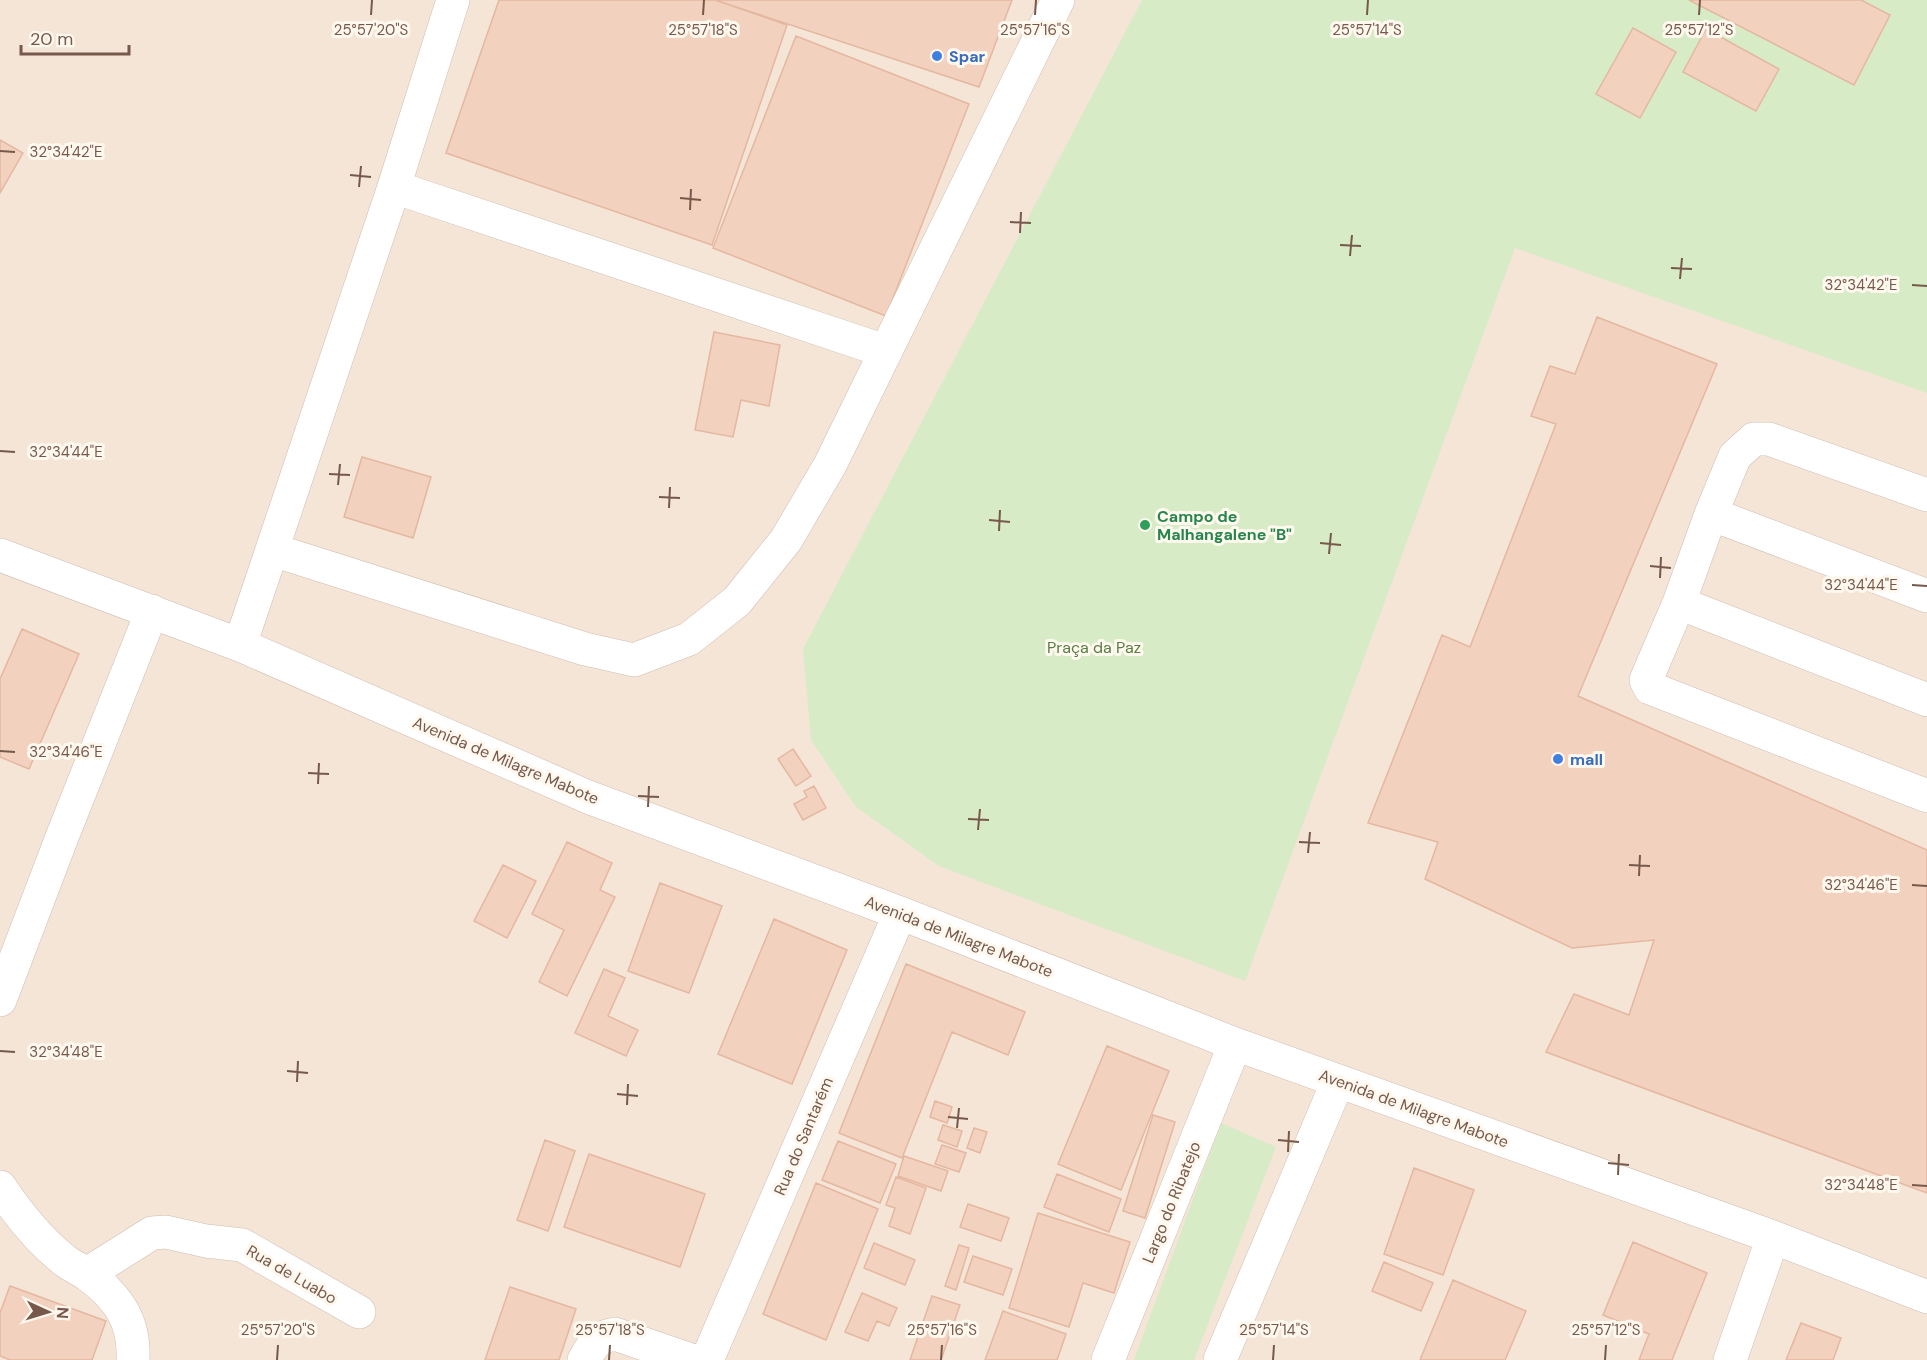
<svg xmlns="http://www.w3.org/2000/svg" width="1927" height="1360" viewBox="0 0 1927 1360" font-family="'DM Sans',sans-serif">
  <rect width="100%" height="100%" fill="#fcf4e8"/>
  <!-- residential -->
  <path fill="#f4e5d6" d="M0 0H1927V1360H0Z"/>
  <!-- green -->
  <path fill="#d6ebc6" d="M1142 0H1927V393L1515 248 1245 981 939 866 856 807 811 740 803 649Z
    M1221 1123 1276 1147 1194 1360H1134Z"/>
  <!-- building -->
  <path fill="#f2d2bf" stroke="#e5b7a0" stroke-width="1.5" d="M499 0H715L787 25 712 245 446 153Z
    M715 0H1012L979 87Z
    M1689 0H1861L1890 15 1854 85Z
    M1633 28 1676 52 1640 118 1596 94Z
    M1706 29 1779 69 1756 111 1683 72Z
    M796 36 969 104 886 316 713 248Z
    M0 140 23 153 0 193Z
    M1597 317 1717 364 1578 696 1927 850V1193L1546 1052 1574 994 1629 1015 1654 940 1572 948 1425 879 1438 842 1368 823 1442 635 1470 647 1556 424 1531 416 1550 366 1575 374Z
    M714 332 780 345 769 406 741 400 733 437 695 430Z
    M362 457 431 477 413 538 344 517Z
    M22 629 79 654 29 769 0 757V679Z
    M793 749 811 776 796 786 778 759Z
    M814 786 826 808 803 820 794 804 807 797 804 791Z
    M567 842 612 863 600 890 615 897 567 996 539 982 564 930 532 914Z
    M503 865 536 881 507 938 474 921Z
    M660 883 722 906 689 993 628 971Z
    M774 919 847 950 792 1084 718 1054Z
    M906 964 1025 1012 1008 1055 952 1032 902 1158 839 1133Z
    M604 969 625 978 608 1016 638 1030 626 1056 575 1033Z
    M1107 1046 1169 1071 1121 1190 1058 1164Z
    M935 1101 952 1107 947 1123 930 1117Z
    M1153 1115 1175 1122 1145 1218 1123 1211Z
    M943 1125 962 1131 957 1147 938 1140Z
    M974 1128 987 1132 980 1153 967 1148Z
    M545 1140 575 1151 548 1231 517 1220Z
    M838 1141 896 1164 880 1203 822 1180Z
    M942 1145 966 1153 959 1172 935 1164Z
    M589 1154 705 1194 680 1267 564 1227Z
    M904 1156 948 1171 941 1191 898 1176Z
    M1414 1168 1474 1190 1443 1275 1384 1254Z
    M1057 1174 1121 1199 1109 1232 1044 1207Z
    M896 1177 926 1188 910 1234 889 1226 895 1208 886 1205Z
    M816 1183 878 1209 826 1340 763 1314Z
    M968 1204 1009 1218 1001 1241 960 1227Z
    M1038 1213 1130 1242 1114 1293 1083 1283 1069 1327 1009 1308Z
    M1633 1242 1707 1273 1672 1360H1639L1649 1334 1603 1315Z
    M874 1243 915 1260 905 1285 864 1268Z
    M959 1245 969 1248 956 1290 945 1286Z
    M973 1256 1012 1269 1003 1295 964 1282Z
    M1384 1262 1433 1283 1421 1311 1372 1291Z
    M1453 1280 1526 1311 1505 1360H1420Z
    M10 1286 106 1321 92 1360H10L0 1356V1313Z
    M510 1287 576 1309 559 1360H485Z
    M862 1293 897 1308 889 1326 877 1321 868 1341 845 1332Z
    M932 1296 960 1305 941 1360H910Z
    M1003 1311 1066 1334 1057 1360H985Z
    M1801 1323 1841 1338 1833 1360H1786Z"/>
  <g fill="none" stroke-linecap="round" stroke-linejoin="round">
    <!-- minor casing -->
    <g stroke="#d1bdb0" stroke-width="34">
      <path id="minor" d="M394 187 885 351
        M1927 495 1769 439H1754L1735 456 1711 514 1679 603 1646 680 1650 688 1927 796
        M1711 514 1927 596
        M273 550 585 649 634 660 689 639 737 601 786 540 830 465 1058 0
        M0 555 240 645 588 797 900 913 1235 1044 1773 1237 1927 1297
        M1679 603 1927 700
        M240 645 394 187 453 0
        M0 1000 62 837 152 611
        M0 1187C18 1214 39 1240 64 1260 71 1266 80 1269 88 1275 118 1297 135 1321 133 1360
        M87 1274 152 1233 166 1232 206 1241 242 1245 359 1312
        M584 1360C593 1345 596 1337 615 1334L691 1360
        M707 1360 900 913
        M1108 1360 1235 1044
        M1220 1360 1338 1081
        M1730 1360 1773 1237"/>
    </g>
    <!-- minor -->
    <use href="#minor" stroke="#fff" stroke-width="33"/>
  </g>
  <!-- ticks -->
  <path fill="none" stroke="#77594b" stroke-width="2" d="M371 15 372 0M703 15 704 0M1035 15 1036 0M1367 15 1368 0M1699 15 1700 0M0 151 15 152M350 175 371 177M359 187 361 166M680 198 701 200M690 210 691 189M1010 222 1031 223M1020 233 1021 212M1340 245 1361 246M1350 256 1352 235M1671 268 1692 269M1680 279 1682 258M1912 285 1927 286M0 451 15 452M329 474 350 475M338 485 340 464M659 497 680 498M669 508 670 487M989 520 1010 522M999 531 1000 510M1320 543 1341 545M1329 554 1331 533M1650 566 1671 568M1660 578 1661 557M1912 585 1927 586M0 751 15 752M308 773 329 774M318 784 319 763M638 796 659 797M648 807 649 786M968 819 989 820M978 830 980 809M1299 842 1320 843M1308 853 1310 832M1629 865 1650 866M1639 876 1640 855M1912 885 1927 886M0 1051 15 1052M287 1071 308 1073M297 1082 298 1061M617 1094 638 1096M627 1105 628 1084M948 1117 968 1119M957 1128 959 1108M1278 1140 1299 1142M1288 1152 1289 1131M1608 1163 1629 1165M1618 1175 1619 1154M1912 1185 1927 1186M277 1360 278 1345M609 1360 610 1345M941 1360 942 1345M1273 1360 1274 1345M1605 1360 1606 1345"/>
  <!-- markers -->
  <g fill="#3f7fe0" stroke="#fff8ef" stroke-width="2">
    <circle cx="937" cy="56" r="6"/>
    <circle cx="1558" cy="759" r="6"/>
  </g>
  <circle fill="#2e9e5b" stroke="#fff8ef" stroke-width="2" cx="1145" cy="525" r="6"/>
  <g text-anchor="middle" stroke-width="6" stroke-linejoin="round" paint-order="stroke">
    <!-- shop labels -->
    <g font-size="16" font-weight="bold" fill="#366cbe" stroke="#fff8ef" text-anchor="start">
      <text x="949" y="62">Spar</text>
      <text x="1570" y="765">mall</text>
    </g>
    <!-- leisure labels -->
    <g font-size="16" font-weight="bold" fill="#27864d" stroke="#fff8ef" text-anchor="start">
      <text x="1157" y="522">Campo de<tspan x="1157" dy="18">Malhangalene "B"</tspan></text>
    </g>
    <!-- park labels -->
    <g font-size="16" fill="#567d43" stroke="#fff8ef">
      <text x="1094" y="653">Praça da Paz</text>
    </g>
    <!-- street labels -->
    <g font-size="16" fill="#77594b" stroke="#fff8ef">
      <text transform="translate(506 760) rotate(23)" y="6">Avenida de Milagre Mabote</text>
      <text transform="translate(959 936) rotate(21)" y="6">Avenida de Milagre Mabote</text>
      <text transform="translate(1414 1108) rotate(20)" y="6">Avenida de Milagre Mabote</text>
      <text transform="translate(803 1136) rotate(-67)" y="6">Rua do Santarém</text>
      <text transform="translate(1171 1202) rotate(-68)" y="6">Largo do Ribatejo</text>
      <text transform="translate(292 1274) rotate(30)" y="6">Rua de Luabo</text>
    </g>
  </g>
  <g font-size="15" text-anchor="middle" fill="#77594b" stroke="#fff8ef" stroke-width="6" stroke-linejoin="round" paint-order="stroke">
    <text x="371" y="35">25°57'20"S</text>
    <text x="703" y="35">25°57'18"S</text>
    <text x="1035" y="35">25°57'16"S</text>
    <text x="1367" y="35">25°57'14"S</text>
    <text x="1699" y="35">25°57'12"S</text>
    <text x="66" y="157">32°34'42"E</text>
    <text x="1861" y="290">32°34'42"E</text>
    <text x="66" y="457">32°34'44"E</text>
    <text x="1861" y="590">32°34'44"E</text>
    <text x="66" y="757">32°34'46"E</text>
    <text x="1861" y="890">32°34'46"E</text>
    <text x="66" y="1057">32°34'48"E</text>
    <text x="1861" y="1190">32°34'48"E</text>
    <text x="278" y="1335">25°57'20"S</text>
    <text x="610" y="1335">25°57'18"S</text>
    <text x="942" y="1335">25°57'16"S</text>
    <text x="1274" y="1335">25°57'14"S</text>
    <text x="1606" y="1335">25°57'12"S</text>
  </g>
  <!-- north arrow -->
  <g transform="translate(48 1312) rotate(94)" stroke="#fff8ef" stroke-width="4.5" paint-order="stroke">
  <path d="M0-4.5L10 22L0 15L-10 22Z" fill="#77594b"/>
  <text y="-9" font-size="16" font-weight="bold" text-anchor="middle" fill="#77594b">N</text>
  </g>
  <!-- scale -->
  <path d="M21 45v9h108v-9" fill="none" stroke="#77594b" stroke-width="3"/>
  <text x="30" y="45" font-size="18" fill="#77594b" stroke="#fff8ef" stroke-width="4.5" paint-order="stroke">20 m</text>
</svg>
